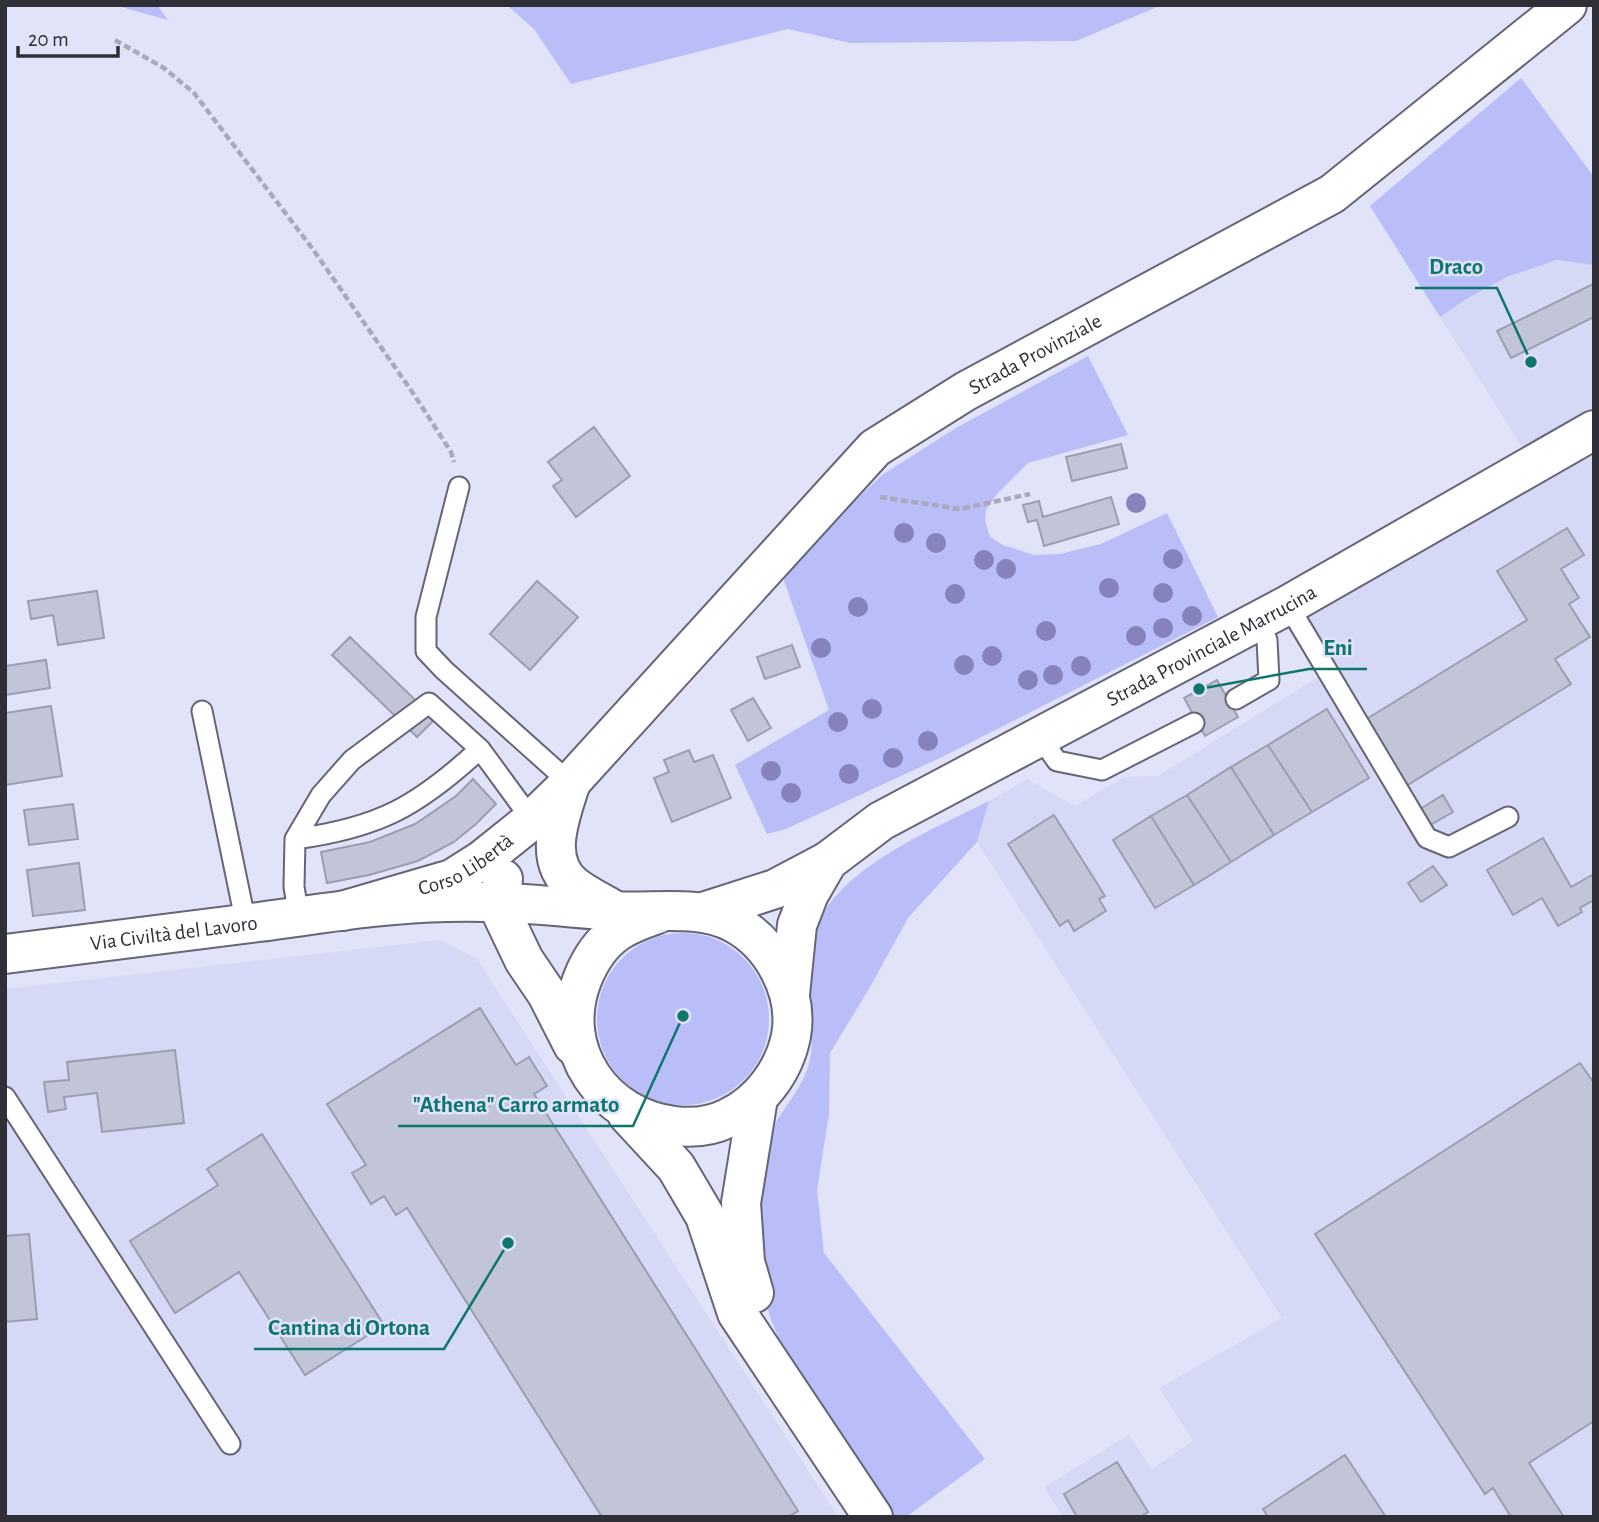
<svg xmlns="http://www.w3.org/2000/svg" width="1599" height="1522" viewBox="0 0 1599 1522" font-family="'Alegreya Sans',sans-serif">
  <rect width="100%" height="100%" fill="#e1e3f8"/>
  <!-- built -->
  <path fill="#d6d9f5" d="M1557 260 1594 265V408L1523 449 1440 317 1468 298 1507 277Z
    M1594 449V1517H1063L1044 1487 1129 1435 1152 1469 1193 1441 1159 1388 1282 1318 977 842 989 801 1027 779 1075 806 1124 777 1158 776 1320 676 1287 628Z
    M441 940 477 959 838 1517H5V989Z"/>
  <!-- green -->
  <path fill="#babef8" d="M114 5H157L168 20Z
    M507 5H1162L1076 41 850 43 788 29 571 84 534 29Z
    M1521 78 1594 177V265L1557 260 1507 277 1468 298 1440 317 1370 206Z
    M1088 356 1128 435 1028 463 997 494 986 510 985 520 990 537 1003 545 1034 555 1060 554 1101 544 1167 513 1218 617 940 758 786 829 767 834 735 765 829 710 781 572 882 475 956 428Z
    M989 801 977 842 908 918 870 987 830 1053 829 1114 817 1190 824 1253 985 1459 906 1517H887C825 1421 731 1306 758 1185 762 1166 766 1141 775 1124 787 1103 806 1083 810 1059 815 1034 807 1014 808 990 808 974 810 958 813 942 822 874 934 829 989 801Z
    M597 1019a86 86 0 1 1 172 0a86 86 0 1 1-172 0Z"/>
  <!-- building -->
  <path fill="#c2c4d8" stroke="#9b9db0" stroke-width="2" d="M1593 284 1594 317 1511 358 1497 331Z
    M594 427 630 476 576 517 553 486 562 480 548 462Z
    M1121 444 1127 468 1072 481 1066 457Z
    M1111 497 1119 524 1044 546 1037 520 1028 522 1023 505 1039 501 1043 517Z
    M1567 528 1584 555 1561 569 1579 598 1569 604 1590 637 1555 659 1571 684 1406 786 1365 720 1527 620 1497 571Z
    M537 581 578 617 530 670 490 634Z
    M97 591 104 638 58 645 53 615 31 619 28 601Z
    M350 637 435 719 417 737 332 655Z
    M792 645 800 667 765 679 757 657Z
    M46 660 50 688 5 695V666Z
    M1217 680 1238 717 1205 736 1184 698Z
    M753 698 771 728 748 741 731 710Z
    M51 706 62 776 5 785V713Z
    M1327 709 1369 778 1312 812 1268 745Z
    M1268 745 1312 812 1274 835 1231 767Z
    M689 750 694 762 713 755 731 798 672 822 654 778 669 772 664 760Z
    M1231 767 1274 835 1231 862 1187 795Z
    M473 779 496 804 476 824 454 842 418 861 369 875 327 883 321 852 370 842 415 824 456 796Z
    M1187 795 1231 862 1194 885 1151 816Z
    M1443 795 1453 812 1427 827 1417 811Z
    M73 804 78 839 29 845 24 810Z
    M1054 815 1105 896 1099 899 1106 911 1074 931 1068 920 1060 926 1008 844Z
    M1151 816 1194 885 1155 908 1113 840Z
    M1543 838 1571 887 1592 875 1594 878V900L1580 908 1582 912 1558 926 1542 898 1513 915 1487 870Z
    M79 863 85 910 33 916 27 870Z
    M1433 866 1447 885 1421 902 1408 883Z
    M480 1008 516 1065 529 1057 547 1086 534 1094 798 1511 788 1517H602L407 1208 396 1215 384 1196 371 1204 352 1173 366 1165 327 1104Z
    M175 1050 184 1123 102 1132 97 1093 64 1097 66 1109 48 1112 44 1082 69 1080 67 1062Z
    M1580 1063 1594 1083V1421L1529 1463 1564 1517H1511L1493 1488 1485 1494 1315 1234Z
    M262 1134 384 1325 305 1375 239 1272 175 1313 130 1241 218 1185 207 1169Z
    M29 1234 37 1319 5 1322V1236Z
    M1345 1455 1386 1517H1268L1263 1509Z
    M1117 1462 1148 1512 1141 1517H1077L1064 1494Z"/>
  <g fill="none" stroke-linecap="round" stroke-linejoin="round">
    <!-- lane casing -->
    <g stroke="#646577" stroke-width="23">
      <path id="lane" d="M459 487 426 617V651L444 670 570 783
        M1288 605 1427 838 1449 847 1508 817
        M1236 699 1269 680 1267 640 1257 621
        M202 711 246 924
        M1040 737 1057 761 1102 770 1194 723
        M295 839C379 828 418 806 480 749
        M299 917 294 887 295 839 321 795 352 760 429 703 480 749 532 820
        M5 1097 230 1444"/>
    </g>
    <!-- secondary casing -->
    <g stroke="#646577" stroke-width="42">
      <g id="secondary">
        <path d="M570 785C560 817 542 861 574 886 586 895 600 902 612 909"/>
        <path d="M503 879 499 901 502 914 524 960 547 994 573 1045"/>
        <path id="s1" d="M342 911 452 879 482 860 532 820 570 783 875 448 966 391 1332 194 1567 5"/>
        <path id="s2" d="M703 912 775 889 828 861 881 821 1288 605 1594 430"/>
        <path id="s3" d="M5 954C90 943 175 933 259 922 321 914 384 903 447 902 503 900 558 907 614 911 653 914 698 904 734 923 772 943 799 992 791 1036 784 1071 760 1103 728 1118 712 1126 692 1128 675 1126 604 1118 555 1050 582 980 589 962 601 943 617 932 630 923 646 918 660 913"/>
        <path d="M790 994 797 925 809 894 828 861"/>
        <path d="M627 1114 676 1167 705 1216 737 1313 873 1517"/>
        <path d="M754 1293 745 1262 741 1203 758 1098"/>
      </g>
    </g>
    <!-- path -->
    <path stroke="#a8aabb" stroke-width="4.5" stroke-dasharray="7 3.5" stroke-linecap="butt" d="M115 40 164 68 194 93 312 248 415 396 451 452 454 462
      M880 497 960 509 1030 494"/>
    <!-- lane -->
    <use href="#lane" stroke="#fff" stroke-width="19"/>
    <!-- secondary -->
    <use href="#secondary" stroke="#fff" stroke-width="38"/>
  </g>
  <!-- trees -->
  <g fill="#8582bc">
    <circle cx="1136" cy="503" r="10"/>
    <circle cx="904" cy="533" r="10"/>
    <circle cx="936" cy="543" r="10"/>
    <circle cx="1173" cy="559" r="10"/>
    <circle cx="984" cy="560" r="10"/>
    <circle cx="1006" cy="569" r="10"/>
    <circle cx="1109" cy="588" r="10"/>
    <circle cx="1163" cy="593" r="10"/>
    <circle cx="955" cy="594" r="10"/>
    <circle cx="858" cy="607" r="10"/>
    <circle cx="1192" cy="616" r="10"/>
    <circle cx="1163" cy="628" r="10"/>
    <circle cx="1046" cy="631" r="10"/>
    <circle cx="1136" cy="636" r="10"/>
    <circle cx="821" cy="648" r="10"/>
    <circle cx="992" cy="656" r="10"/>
    <circle cx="964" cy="665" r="10"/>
    <circle cx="1081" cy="666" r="10"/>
    <circle cx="1053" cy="675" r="10"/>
    <circle cx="1028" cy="680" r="10"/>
    <circle cx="872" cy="709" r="10"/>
    <circle cx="838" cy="722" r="10"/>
    <circle cx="928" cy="741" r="10"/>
    <circle cx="893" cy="758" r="10"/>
    <circle cx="771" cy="771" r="10"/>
    <circle cx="849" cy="774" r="10"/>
    <circle cx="791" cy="793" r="10"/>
  </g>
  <g text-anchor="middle" stroke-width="5" stroke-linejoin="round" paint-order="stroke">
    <!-- street labels -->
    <g font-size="21" fill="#2e2f37" stroke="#e1e3f8">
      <text dy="7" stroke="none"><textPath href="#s1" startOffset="906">Strada Provinziale</textPath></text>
      <text dy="7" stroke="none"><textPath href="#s2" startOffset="576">Strada Provinciale Marrucina</textPath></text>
      <text dy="7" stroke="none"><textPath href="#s1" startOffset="133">Corso Libertà</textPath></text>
      <text dy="7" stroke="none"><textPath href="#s3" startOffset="170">Via Civiltà del Lavoro</textPath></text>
    </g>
  </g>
  <!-- callouts -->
  <path fill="none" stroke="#0f766e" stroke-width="2.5" d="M1531 362L1497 288H1415M1199 689L1309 669H1367M683 1016L633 1126H398M508 1243L444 1349H254"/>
  <g fill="#0f766e" stroke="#e1e3f8" stroke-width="2.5">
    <circle cx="1531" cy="362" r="7"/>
    <circle cx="1199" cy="689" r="7"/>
    <circle cx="683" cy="1016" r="7"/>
    <circle cx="508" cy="1243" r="7"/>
  </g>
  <g font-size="23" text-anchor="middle" font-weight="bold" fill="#0f766e" stroke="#e1e3f8" stroke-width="5" stroke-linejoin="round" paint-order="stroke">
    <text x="1456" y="274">Draco</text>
    <text x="1338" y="655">Eni</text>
    <text x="516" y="1112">"Athena" Carro armato</text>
    <text x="349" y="1335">Cantina di Ortona</text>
  </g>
  <!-- border -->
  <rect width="1599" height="1522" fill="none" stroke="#2e2f37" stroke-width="14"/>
  <!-- scale -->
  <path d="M18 46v10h100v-10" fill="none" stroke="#2e2f37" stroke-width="3.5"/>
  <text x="28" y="46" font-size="21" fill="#2e2f37" stroke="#e1e3f8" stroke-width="5" paint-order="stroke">20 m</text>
</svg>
